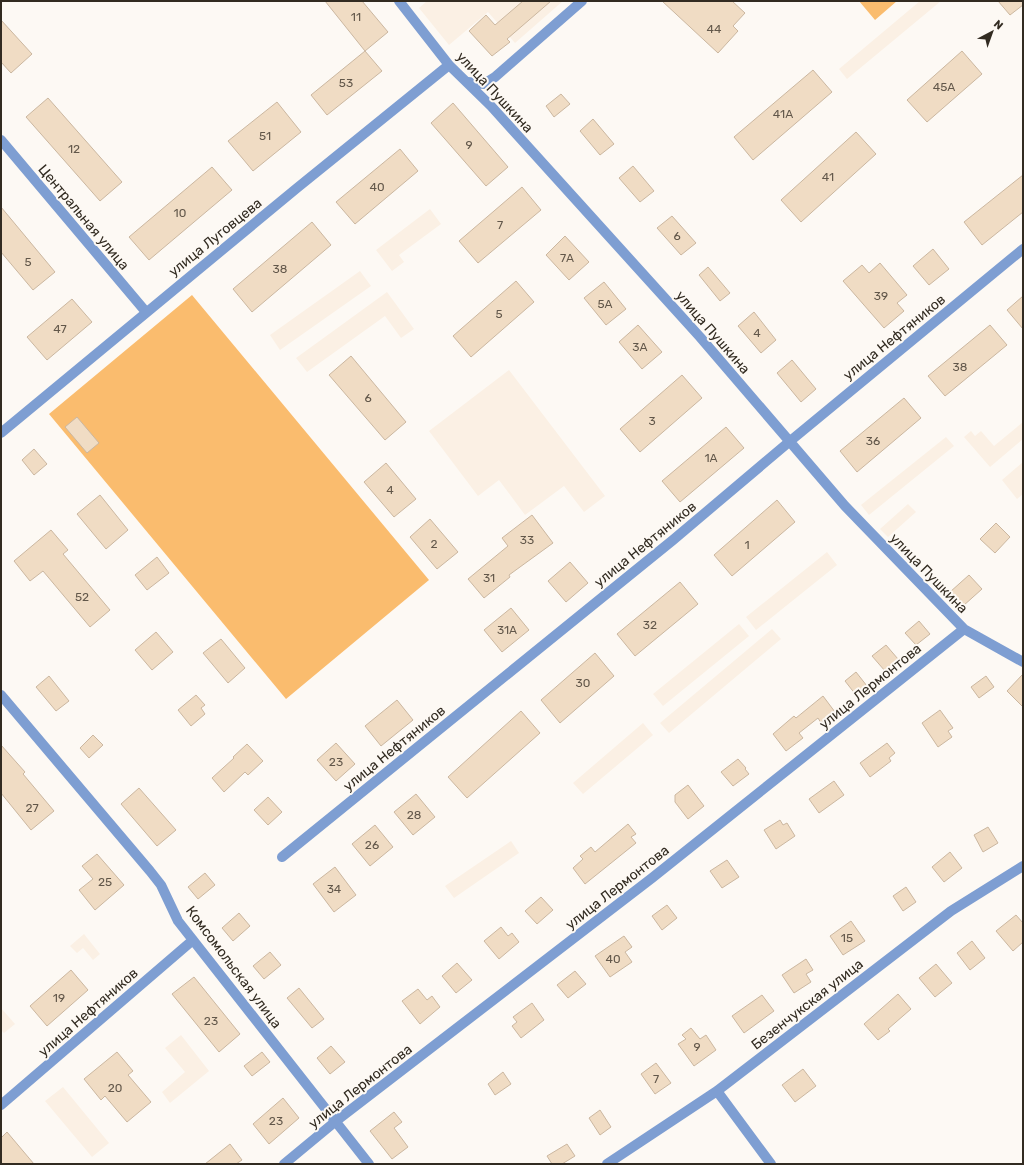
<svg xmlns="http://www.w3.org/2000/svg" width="1024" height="1165" viewBox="0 0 1024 1165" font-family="Rubik,sans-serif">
  <rect width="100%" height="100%" fill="#fdf9f4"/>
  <!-- built -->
  <path fill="#fbf0e4" d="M427 1H563L515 43 488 12 449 45 419 8Z
    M920 1H941L847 79 839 69Z
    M430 209 441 224 399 255 404 262 392 271 376 250Z
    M360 271 371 286 280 350 270 335Z
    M387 292 414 329 401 338 385 316 307 372 296 358Z
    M509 370 605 496 584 512 564 486 525 515 499 480 478 496 429 431Z
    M1023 422V439L990 467 964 437 971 431 975 436 981 431 994 446Z
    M946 437 954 446 869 515 861 505Z
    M1023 462V494L1017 499 1002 480Z
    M908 504 916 512 888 537 880 529Z
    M827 552 837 565 756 630 746 617Z
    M739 624 749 636 663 706 653 694Z
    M772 629 781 639 669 733 660 723Z
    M643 723 653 735 583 794 573 783Z
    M511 841 519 853 454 898 445 886Z
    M84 934 100 954 93 960 83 948 77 953 70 946Z
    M1 1008 15 1024 4 1033 1 1030Z
    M181 1035 209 1071 170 1103 162 1092 185 1072 165 1048Z
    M63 1087 109 1143 92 1157 45 1101Z"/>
  <!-- green -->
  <path fill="#fabc6e" d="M859 1H897L875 20Z
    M192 295 429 580 286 699 49 414Z"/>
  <!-- building -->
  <path fill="#f0dcc4" stroke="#cbb7a0" d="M325 1H362L388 32 365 51Z
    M523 1H551L507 39 510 42 492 56 469 31 486 15 495 25Z
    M662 1H732L745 13 733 26 738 31 718 53Z
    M998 1H1023V5L1010 15Z
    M1 20 32 54 11 73 1 62Z
    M365 51 382 71 327 115 311 95Z
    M962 51 982 74 927 122 907 100Z
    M813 70 832 92 753 160 734 137Z
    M561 94 570 104 554 117 546 106Z
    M48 98 122 182 100 201 26 117Z
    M277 102 301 132 253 171 228 141Z
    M453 103 508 167 486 186 431 123Z
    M593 119 614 144 600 155 580 131Z
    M856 132 876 154 801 222 781 200Z
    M400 149 418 171 355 224 336 202Z
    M633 166 654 191 640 202 619 178Z
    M212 167 232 190 149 260 129 237Z
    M1023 175V212L982 245 964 222Z
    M522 187 541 210 478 263 459 241Z
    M1 207 55 272 33 290 1 252Z
    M672 216 696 243 681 255 657 228Z
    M312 222 331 245 252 312 233 289Z
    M565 236 589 262 569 280 546 255Z
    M933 249 949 269 929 285 913 266Z
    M880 263 907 295 897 303 904 311 884 328 843 281 862 265 869 273Z
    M708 267 730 293 720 301 699 275Z
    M516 281 534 302 471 357 453 336Z
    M604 282 626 309 606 325 584 298Z
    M1023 296V329L1007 310Z
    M72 299 92 322 47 360 27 337Z
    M754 312 776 340 761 353 738 326Z
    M638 325 662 352 642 369 619 342Z
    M990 325 1007 345 945 396 928 376Z
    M351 356 406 422 385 440 329 375Z
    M792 360 816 389 801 402 777 373Z
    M682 375 702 398 640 452 620 429Z
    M904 398 921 418 857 472 840 451Z
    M77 417 99 443 87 453 65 427Z
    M726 427 744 448 680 502 662 481Z
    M34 449 47 464 34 475 22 460Z
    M386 463 416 499 394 517 364 482Z
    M100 495 128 530 106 549 77 514Z
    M777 500 795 522 732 576 714 555Z
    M532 515 553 543 509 575 510 577 484 598 468 579 508 546 502 538Z
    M430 519 458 552 437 569 410 537Z
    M996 523 1010 537 995 553 980 539Z
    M51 530 68 550 63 554 110 610 90 627 43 571 30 581 14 561Z
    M157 557 169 573 147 590 135 575Z
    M570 562 588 583 566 602 548 581Z
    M969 575 982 589 963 606 950 592Z
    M680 582 698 604 635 656 617 634Z
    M511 608 529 630 502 652 484 630Z
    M919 621 930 634 916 645 905 633Z
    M156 632 173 652 152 670 135 650Z
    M221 639 245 668 228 683 203 653Z
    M886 645 898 659 885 671 872 656Z
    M595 653 614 676 560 723 541 700Z
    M856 672 867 686 856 695 845 681Z
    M1023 674V707L1007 691Z
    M49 676 69 701 56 711 36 687Z
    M986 676 994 687 979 698 971 687Z
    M196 695 205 705 201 708 205 714 191 726 178 710Z
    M823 696 835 712 821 723 818 718 799 733 803 738 786 751 773 734 794 716 796 718Z
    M397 700 413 720 381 746 365 726Z
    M940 710 953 728 948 731 952 737 938 747 922 723Z
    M521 711 540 733 467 798 448 777Z
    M93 735 103 745 89 758 80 748Z
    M336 743 355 764 336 781 317 760Z
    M887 743 895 753 889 758 891 761 870 777 860 763Z
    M247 744 263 761 248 775 245 772 224 792 212 778 234 758 233 757Z
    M1 745 25 772 23 774 54 811 31 830 1 793Z
    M738 759 746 768 745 769 749 774 733 786 721 772Z
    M834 781 844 795 819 813 809 799Z
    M688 785 704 806 688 819 675 802V795Z
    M139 788 176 830 157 846 121 804Z
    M416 794 435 817 413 835 394 812Z
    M268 797 282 812 268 825 254 810Z
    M780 820 783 825 787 823 795 836 776 849 764 830Z
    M628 824 636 834 631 837 636 843 585 884 573 868 583 859 580 856 591 847 595 852Z
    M375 825 393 847 370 866 352 844Z
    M988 827 998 843 983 852 974 835Z
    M950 852 962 868 944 882 932 867Z
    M97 854 124 885 95 910 79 890 93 879 82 866Z
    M727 860 739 877 722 888 710 871Z
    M335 867 356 895 334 912 313 884Z
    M205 873 215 885 198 899 188 887Z
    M906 887 916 902 903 911 893 896Z
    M541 897 553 910 537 924 525 911Z
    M667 905 677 918 662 930 652 916Z
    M239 913 250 926 233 941 222 928Z
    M1016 915 1023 923V942L1013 951 996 931Z
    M851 921 865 941 843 955 830 936Z
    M501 927 508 936 512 933 519 942 499 959 484 941Z
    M624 936 632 947 625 952 632 962 610 977 595 956Z
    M972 941 985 958 970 970 957 953Z
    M270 952 281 965 264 979 253 966Z
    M806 959 813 970 806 974 811 982 794 993 782 975Z
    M457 963 472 980 456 993 442 976Z
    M936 964 952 983 935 997 919 978Z
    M71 970 88 990 47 1026 30 1006Z
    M575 971 586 984 568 998 557 985Z
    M194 977 240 1034 219 1052 172 994Z
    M299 988 324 1019 312 1028 287 998Z
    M418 989 427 1000 432 996 440 1007 420 1024 402 1001Z
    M898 994 911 1009 888 1029 890 1031 878 1040 864 1024Z
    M762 995 774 1011 744 1033 732 1016Z
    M532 1003 544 1020 521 1038 512 1026 517 1022 513 1017Z
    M691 1028 700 1039 706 1035 716 1050 694 1066 678 1044 686 1039 682 1035Z
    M331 1046 345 1062 330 1074 317 1058Z
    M117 1052 133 1071 128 1075 151 1102 127 1122 105 1096 101 1100 84 1079Z
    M262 1052 270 1062 252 1076 244 1066Z
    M656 1063 671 1083 655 1094 641 1074Z
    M803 1069 816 1086 795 1102 782 1085Z
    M503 1072 511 1084 495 1095 488 1084Z
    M283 1098 299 1118 269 1144 253 1124Z
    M600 1110 611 1127 600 1135 589 1118Z
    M394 1112 402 1122 394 1128 408 1147 392 1159 370 1131Z
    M7 1132 34 1164H1V1138Z
    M230 1144 242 1160 236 1164H205Z
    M567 1144 575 1156 562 1164H552L547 1156Z"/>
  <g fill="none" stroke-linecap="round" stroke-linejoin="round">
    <!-- minor -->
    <path stroke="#7e9ed2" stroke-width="10" d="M399 1 449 65 491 106 700 337 845 506 964 629 1023 662
      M468 82 484 84 495 77 582 1
      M1 140 146 312
      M1 433 297 188 449 65
      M1 695 150 871 161 885 178 921 369 1164
      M282 857 673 540 789 442 1023 249
      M717 1091 771 1164
      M1 1105 193 940
      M284 1164 336 1121 652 878 964 629
      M607 1164 717 1091 951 911 1023 866"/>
  </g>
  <g text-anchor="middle" stroke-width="4" stroke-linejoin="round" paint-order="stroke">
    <!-- number labels -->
    <g font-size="12" fill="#62574a">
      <text x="356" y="21">11</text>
      <text x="714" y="33">44</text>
      <text x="346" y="87">53</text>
      <text x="944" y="91">45А</text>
      <text x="783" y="118">41А</text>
      <text x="265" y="140">51</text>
      <text x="469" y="149">9</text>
      <text x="74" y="153">12</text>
      <text x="828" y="181">41</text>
      <text x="377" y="191">40</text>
      <text x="180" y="217">10</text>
      <text x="500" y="229">7</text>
      <text x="677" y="240">6</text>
      <text x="567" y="262">7А</text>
      <text x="28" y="266">5</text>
      <text x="280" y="273">38</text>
      <text x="881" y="300">39</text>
      <text x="605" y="308">5А</text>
      <text x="499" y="318">5</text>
      <text x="60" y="333">47</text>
      <text x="757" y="337">4</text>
      <text x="640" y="351">3А</text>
      <text x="960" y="371">38</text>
      <text x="368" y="402">6</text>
      <text x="652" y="425">3</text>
      <text x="873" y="445">36</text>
      <text x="711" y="462">1А</text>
      <text x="390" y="494">4</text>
      <text x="527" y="544">33</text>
      <text x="434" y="548">2</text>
      <text x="747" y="549">1</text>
      <text x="489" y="582">31</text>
      <text x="82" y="601">52</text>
      <text x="650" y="629">32</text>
      <text x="507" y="634">31А</text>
      <text x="583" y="687">30</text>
      <text x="336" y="766">23</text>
      <text x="32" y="812">27</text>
      <text x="414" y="819">28</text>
      <text x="372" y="849">26</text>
      <text x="105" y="886">25</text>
      <text x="334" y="893">34</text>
      <text x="847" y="942">15</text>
      <text x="613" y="963">40</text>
      <text x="59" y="1002">19</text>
      <text x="211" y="1025">23</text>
      <text x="697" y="1051">9</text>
      <text x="656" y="1083">7</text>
      <text x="115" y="1092">20</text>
      <text x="276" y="1125">23</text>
    </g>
    <!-- street labels -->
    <g font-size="14" fill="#322b21" stroke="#fdf9f4">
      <text transform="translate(495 92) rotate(47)" y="5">улица Пушкина</text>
      <text transform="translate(84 217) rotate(50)" y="5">Центральная улица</text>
      <text transform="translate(215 237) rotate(-39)" y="5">улица Луговцева</text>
      <text transform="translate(713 332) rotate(49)" y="5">улица Пушкина</text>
      <text transform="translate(894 337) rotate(-39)" y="5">улица Нефтяников</text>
      <text transform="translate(645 544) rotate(-39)" y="5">улица Нефтяников</text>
      <text transform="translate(929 573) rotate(46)" y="5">улица Пушкина</text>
      <text transform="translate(870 686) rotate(-39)" y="5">улица Лермонтова</text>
      <text transform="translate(394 748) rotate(-39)" y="5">улица Нефтяников</text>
      <text transform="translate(617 887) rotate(-38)" y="5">улица Лермонтова</text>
      <text transform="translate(234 967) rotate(53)" y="5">Комсомольская улица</text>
      <text transform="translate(807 1004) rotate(-38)" y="5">Безенчукская улица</text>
      <text transform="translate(88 1012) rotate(-41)" y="5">улица Нефтяников</text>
      <text transform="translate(360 1086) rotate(-38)" y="5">улица Лермонтова</text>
    </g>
  </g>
  <!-- border -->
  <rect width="1024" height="1165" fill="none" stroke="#322b21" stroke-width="4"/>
  <!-- north arrow -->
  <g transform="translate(992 32) rotate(41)" stroke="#fdf9f4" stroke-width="3" paint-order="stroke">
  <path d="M0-3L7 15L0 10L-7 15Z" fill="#322b21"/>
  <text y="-6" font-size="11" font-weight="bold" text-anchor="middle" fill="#322b21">N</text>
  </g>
</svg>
